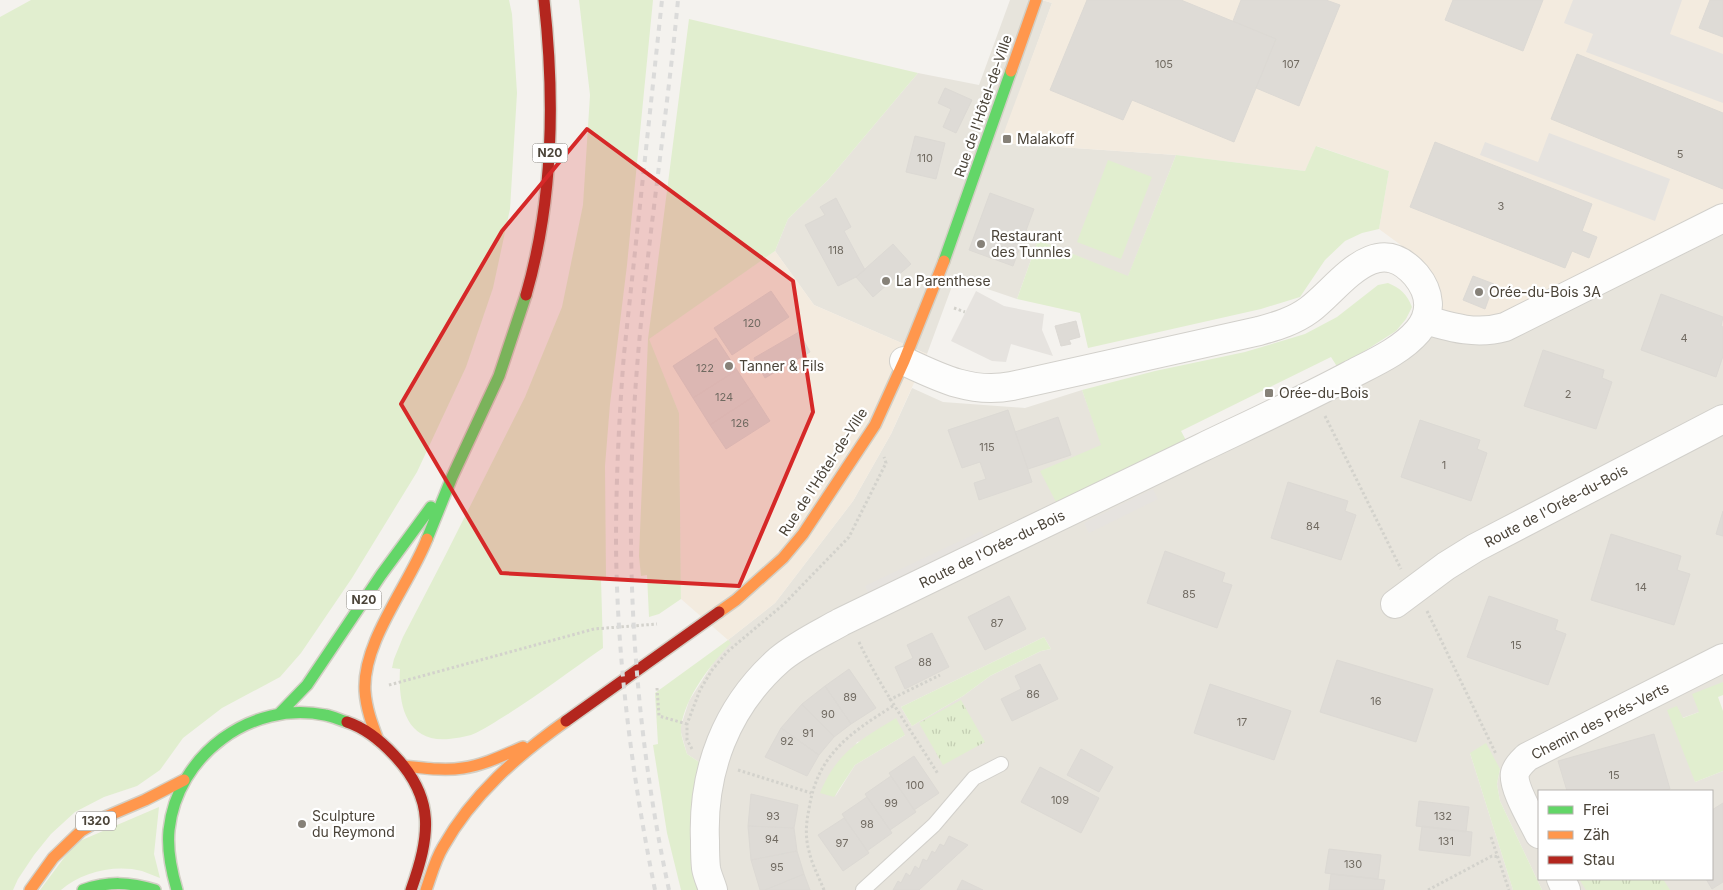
<svg xmlns="http://www.w3.org/2000/svg" width="1723" height="890" viewBox="0 0 1723 890" font-family="Inter,sans-serif">
  <defs>
    <pattern id="park-tufts" width="24" height="20" patternUnits="userSpaceOnUse" patternTransform="scale(1.25)"><rect width="24" height="20" fill="#e1eecf"/><path d="M3 7l-1-3M5 7V3M7 7l1-3M15 17l-1-3M17 17v-4M19 17l1-3" fill="none" stroke="#c3cdb2"/></pattern>
  </defs>
  <rect width="100%" height="100%" fill="#f4f2ee"/>
  <!-- residential -->
  <path fill="#e7e4dc" fill-rule="evenodd" d="M1010 0H1042L1052 3 1001 143 1176 155 1128 277 1038 240 1017 299 955 278 927 354 814 305 775 251 788 219 828 180 918 73 979 85Z
    M1723 207V682L1699 712 1682 718 1695 782 1723 771V890H1542L1500 801 1497 784 1500 769 1470 753 1513 890H700L693 860 690 828 692 795 699 762 687 754 680 729 689 701 715 660 730 643 728 640 775 603 853 501 891 434 912 388 943 402 1025 408 1082 390 1102 445 1057 504 1404 357 1432 312ZM1044 637 1051 649 1041 651 990 676 963 696 912 726 901 707ZM905 735 855 765 835 797 857 742ZM1539 791H1712V879H1539Z"/>
  <!-- commercial -->
  <path fill="#f3ebdf" d="M1042 0H1723V207L1502 322 1432 312 1417 257 1379 229 1389 171 1317 146 1305 171 1176 155 1000 143 1052 3Z
    M775 251 814 305 927 354 891 434 853 501 775 603 728 640 681 599 679 413 648 339Z"/>
  <!-- green -->
  <path fill="#e1eecf" d="M31 0H509L512 14 517 93 510 209 493 288 466 367 417 472 352 578 301 653 280 677 222 708 183 738 160 770 137 786 104 797 75 812 51 834 34 855 18 879 13 890H0V17Z
    M579 0H653L627 265 610 404 605 466 606 578 601 579 603 648C571 670 541 693 508 714 496 721 484 730 471 735 464 737 456 738 449 739 405 743 398 703 400 669L392 668 394 659 403 637 444 558 525 397 562 307 583 205 590 95Z
    M689 19 918 73 828 180 788 219 775 251 649 339 679 413 681 599 659 614 649 617 647 575 641 576 639 556 648 339Z
    M1316 146 1389 171 1379 229 1362 233 1345 241 1325 260 1300 297 1261 309 1088 348 1080 313 1017 299 1038 240 1128 276 1176 155 1305 171Z
    M1108 160 1152 177 1121 259 1077 242Z
    M1388 283C1400 288 1407 294 1412 307L1406 319 1396 331 1338 368 1331 357 1181 431 1189 446 1057 504 1040 471 1101 445 1082 390 1155 371 1245 352 1305 334 1337 317 1378 285Z
    M1044 637 1051 649 1041 651 990 676 963 696 912 726 901 707Z
    M728 640 731 643C711 664 685 697 681 727 680 735 685 746 687 754L699 762C689 811 688 841 700 890H681L667 833 653 745 658 744 655 693Z
    M1723 682V695L1718 697 1723 711V771L1695 782 1667 710 1677 706 1683 718 1699 712 1692 694Z
    M896 718 905 735 855 765 834 797 820 793C837 752 860 740 896 718Z
    M1486 743 1500 769 1497 784 1500 801 1542 890H1513L1470 753Z
    M159 807 154 854 160 878C154 876 148 873 142 871 115 864 81 872 61 890H40L75 843Z"/>
  <!-- park -->
  <path fill="url(#park-tufts)" d="M961 700 985 742 943 765 919 723Z
    M1579 879H1663L1670 890H1586Z"/>
  <!-- parking -->
  <path fill="#e6e3df" d="M1573 0H1682L1670 34 1723 54V103L1586 52 1593 34 1564 23Z
    M1549 133 1670 179 1655 221 1480 155 1485 142 1538 162Z
    M976 291 1004 306 1044 314 1042 330 1053 356 1011 344 1006 362 992 361 951 341Z
    M1153 489 1158 499 1089 533 1084 523Z
    M981 531 985 538 869 594 865 586Z"/>
  <!-- building -->
  <path fill="#dedbd6" stroke="#dcd9d4" d="M1087 0H1181L1276 39 1234 142 1132 100 1123 120 1050 90Z
    M1241 0H1326L1340 5 1299 106 1256 88 1276 39 1233 21Z
    M1453 0H1543L1523 51 1445 20Z
    M1710 0H1723V37L1699 28Z
    M1577 54 1723 113V189L1551 119Z
    M945 88 972 100 956 133 943 127 951 109 938 103Z
    M915 136 945 143 936 179 906 172Z
    M1435 142 1592 204 1582 231 1597 237 1589 258 1572 251 1565 268 1410 207Z
    M990 193 1034 209 1013 266 969 250Z
    M836 198 851 227 844 231 865 270 856 277 838 286 805 225 825 215 820 207Z
    M893 244 911 264 873 297 856 277Z
    M1473 276 1494 284 1485 309 1463 300Z
    M771 291 789 317 732 355 714 328Z
    M1661 294 1723 317 1721 326 1723 327V356L1716 377 1641 350Z
    M1076 321 1080 337 1069 340 1071 344 1061 346 1055 326Z
    M799 332 810 352 765 378 754 358Z
    M716 338 737 370 693 398 673 366Z
    M1543 350 1604 370 1602 378 1612 382 1596 429 1524 406Z
    M737 370 754 396 710 425 693 398Z
    M754 396 770 421 726 449 710 425Z
    M1008 410 1032 482 979 500 974 483 986 479 980 462 962 468 948 430Z
    M1058 417 1071 455 1028 469 1015 432Z
    M1420 420 1480 440 1477 449 1487 453 1471 501 1401 477Z
    M1288 482 1348 501 1345 511 1356 515 1341 560 1271 538Z
    M1723 511V536L1716 534Z
    M1611 534 1681 556 1677 570 1690 574 1674 625 1591 600Z
    M1165 551 1225 573 1222 582 1232 585 1217 628 1147 603Z
    M1009 596 1026 629 985 650 968 617Z
    M1489 596 1558 620 1555 630 1566 634 1548 685 1467 657Z
    M932 633 949 667 905 689 895 667 913 658 907 645Z
    M1337 660 1433 689 1416 742 1320 712Z
    M1040 664 1058 699 1012 721 1001 699 1021 689 1015 676Z
    M849 669 876 708 851 724 825 686Z
    M1210 684 1291 711 1274 760 1194 733Z
    M825 686 851 724 834 737 802 704Z
    M802 704 834 737 819 755 781 728Z
    M781 728 819 755 807 776 765 757Z
    M1654 734 1670 789 1661 791H1567L1558 761Z
    M1081 749 1113 767 1099 792 1067 775Z
    M914 756 939 793 914 810 889 773Z
    M1040 767 1099 798 1081 833 1021 802Z
    M891 776 916 812 890 830 865 794Z
    M751 794 798 805 794 828 748 826Z
    M867 797 892 833 867 851 842 814Z
    M1419 801 1469 807 1466 832 1416 826Z
    M1723 803V882L1712 889 1706 879H1712V810Z
    M844 818 869 853 843 871 818 835Z
    M748 826 794 828 797 851 751 860Z
    M1422 826 1472 832 1470 856 1419 850Z
    M949 836 968 845 919 890H893L898 881 901 883 906 873 910 876 915 866 919 869 923 859 927 861 932 851 935 853 940 844 944 846Z
    M1329 849 1381 855 1378 879 1325 873Z
    M797 851 804 874 765 890H760L751 860Z
    M804 874 810 890H765Z
    M1331 874 1385 880 1383 890H1329Z
    M962 880 983 890H957Z"/>
  <g fill="none" stroke-linecap="round" stroke-linejoin="round">
    <!-- lane casing -->
    <g stroke="#d2d0cb" stroke-width="16">
      <path id="lane" d="M863 890 934 825 974 778 1001 764"/>
    </g>
    <!-- street casing -->
    <g stroke="#d2d0cb" stroke-width="30">
      <path id="street" d="M1426 320C1453 328 1477 335 1505 327L1723 218
        M1395 604 1446 566 1475 548 1723 419
        M1539 834C1533 821 1512 787 1515 773 1517 766 1522 762 1527 757L1723 658
        M1561 879 1566 890
        M713 890C711 883 707 875 706 868 705 859 705 850 705 841 702 771 726 707 779 660 798 644 820 634 841 622 961 564 1081 505 1201 448 1251 424 1301 401 1350 375 1373 363 1401 351 1418 331 1433 313 1430 292 1416 275 1375 228 1339 288 1309 310 1294 321 1277 326 1259 331L1012 386C972 394 940 378 904 361"/>
    </g>
    <!-- fast casing -->
    <g stroke="#d3cfc5" stroke-width="14">
      <path id="fast" d="M944 261 1011 71
        M427 539 452 477 499 376 526 295
        M280 713 307 685 381 575 431 507
        M83 890C108 881 130 882 155 890
        M177 890C171 870 167 851 169 830 177 755 251 700 325 715 332 716 340 720 347 722"/>
    </g>
    <!-- slow casing -->
    <g stroke="#d3cfc5" stroke-width="14">
      <path id="slow" d="M1011 71 1036 0
        M719 612 736 600 783 558 803 534 875 425 904 361 944 261
        M378 740C372 724 366 708 365 691 362 642 409 585 427 539
        M404 766C424 768 444 771 463 768 484 765 504 755 523 747
        M30 890 53 858 81 831 103 818 145 800 184 780
        M426 890C431 876 435 860 443 847 472 795 518 755 566 721"/>
    </g>
    <!-- jam casing -->
    <g stroke="#d3cfc5" stroke-width="14">
      <path id="jam" d="M526 295C554 199 555 99 544 0
        M566 721 719 612
        M347 722C365 728 381 741 394 755 436 799 430 836 411 890"/>
    </g>
    <!-- path -->
    <path stroke="#d3d2cc" stroke-width="3" stroke-dasharray="2.5 2.5" stroke-linecap="butt" d="M954 308 965 312
      M1325 416 1401 569
      M1427 611 1496 754
      M859 642C881 689 911 730 938 774
      M389 685 594 629 657 624
      M657 688 659 716 687 724
      M889 700 940 675
      M692 749 687 740V724L700 690 712 670 727 652 784 604 849 537 886 463 884 457
      M738 770 811 793
      M1491 837 1509 890
      M824 890C819 877 812 865 809 851 805 837 806 823 809 809 817 755 850 733 893 706
      M1428 890 1492 856 1499 857"/>
    <!-- lane -->
    <use href="#lane" stroke="#fdfdfc" stroke-width="14"/>
    <!-- street -->
    <use href="#street" stroke="#fdfdfc" stroke-width="28"/>
    <!-- fast -->
    <use href="#fast" stroke="#63d668" stroke-width="11"/>
    <!-- slow -->
    <use href="#slow" stroke="#ff974d" stroke-width="11"/>
    <!-- jam -->
    <use href="#jam" stroke="#b3261e" stroke-width="11"/>
    <!-- rail -->
    <path stroke="#dbdbda" stroke-width="4" stroke-dasharray="6 6" stroke-linecap="butt" d="M655 890C632 776 617 660 616 544 616 480 619 417 624 354L662 0
      M669 890C635 733 625 572 634 411 642 274 665 137 678 0"/>
  </g>
  <!-- marked area -->
  <path fill="#d62828" fill-opacity="0.2" stroke="#d62828" stroke-width="4" stroke-linejoin="round" d="M587 129 793 281 813 412 739 586 501 573 401 404 502 231Z"/>
  <!-- markers -->
  <g fill="#868178" stroke="#fff" stroke-width="2">
    <rect x="1002" y="134" width="10" height="10" rx="2.5"/>
    <circle cx="981" cy="244" r="5"/>
    <circle cx="886" cy="281" r="5"/>
    <circle cx="1479" cy="292" r="5"/>
    <circle cx="729" cy="366" r="5"/>
    <rect x="1264" y="388" width="10" height="10" rx="2.5"/>
    <circle cx="302" cy="824" r="5"/>
  </g>
  <g text-anchor="middle" stroke-width="4.5" stroke-linejoin="round" paint-order="stroke">
    <!-- number labels -->
    <g font-size="11" fill="#706a61">
      <text x="1164" y="68">105</text>
      <text x="1291" y="68">107</text>
      <text x="1680" y="158">5</text>
      <text x="925" y="162">110</text>
      <text x="1501" y="210">3</text>
      <text x="836" y="254">118</text>
      <text x="752" y="327">120</text>
      <text x="1684" y="342">4</text>
      <text x="705" y="372">122</text>
      <text x="1568" y="398">2</text>
      <text x="724" y="401">124</text>
      <text x="740" y="427">126</text>
      <text x="987" y="451">115</text>
      <text x="1444" y="469">1</text>
      <text x="1313" y="530">84</text>
      <text x="1641" y="591">14</text>
      <text x="1189" y="598">85</text>
      <text x="997" y="627">87</text>
      <text x="1516" y="649">15</text>
      <text x="925" y="666">88</text>
      <text x="1033" y="698">86</text>
      <text x="850" y="701">89</text>
      <text x="1376" y="705">16</text>
      <text x="828" y="718">90</text>
      <text x="1242" y="726">17</text>
      <text x="808" y="737">91</text>
      <text x="787" y="745">92</text>
      <text x="1614" y="779">15</text>
      <text x="915" y="789">100</text>
      <text x="1060" y="804">109</text>
      <text x="891" y="807">99</text>
      <text x="773" y="820">93</text>
      <text x="1443" y="820">132</text>
      <text x="867" y="828">98</text>
      <text x="772" y="843">94</text>
      <text x="1446" y="845">131</text>
      <text x="842" y="847">97</text>
      <text x="1353" y="868">130</text>
      <text x="777" y="871">95</text>
    </g>
    <!-- shield labels -->
    <g fill="#fff" stroke="#817c74" stroke-width="1">
      <rect x="532.5" y="143.5" width="35" height="19" rx="4"/>
      <rect x="346.5" y="590.5" width="35" height="19" rx="4"/>
      <rect x="76" y="811.5" width="40" height="19" rx="4"/>
    </g>
    <g font-size="12" font-weight="bold" fill="#4b4439">
      <text x="550" y="157">N20</text>
      <text x="364" y="604">N20</text>
      <text x="96" y="825">1320</text>
    </g>
    <!-- street labels -->
    <g font-size="14" fill="#4b4439" stroke="#fff">
      <text transform="translate(983 106) rotate(-71)" y="5">Rue de l'Hôtel-de-Ville</text>
      <text transform="translate(823 472) rotate(-57)" y="5">Rue de l'Hôtel-de-Ville</text>
      <text transform="translate(1556 506) rotate(-28)" y="5">Route de l'Orée-du-Bois</text>
      <text transform="translate(992 549) rotate(-26)" y="5">Route de l'Orée-du-Bois</text>
      <text transform="translate(1600 721) rotate(-27)" y="5">Chemin des Prés-Verts</text>
    </g>
    <!-- poi labels -->
    <g font-size="14" fill="#4b4439" stroke="#fff" text-anchor="start">
      <text x="1017" y="144">Malakoff</text>
      <text x="991" y="241">Restaurant<tspan x="991" dy="16">des Tunnles</tspan></text>
      <text x="896" y="286">La Parenthese</text>
      <text x="1489" y="297">Orée-du-Bois 3A</text>
      <text x="739" y="371">Tanner &amp; Fils</text>
      <text x="1279" y="398">Orée-du-Bois</text>
      <text x="312" y="821">Sculpture<tspan x="312" dy="16">du Reymond</tspan></text>
    </g>
  </g>
  <!-- legend -->
  <rect x="1538" y="790" width="175" height="90" fill="#ffffff" stroke="#b7b4b0"/>
  <rect x="1548" y="806" width="25" height="8" fill="#63d668" stroke="#b7b4b0"/>
  <text x="1583" y="815" font-size="15" fill="#4b4439">Frei</text>
  <rect x="1548" y="831" width="25" height="8" fill="#ff974d" stroke="#b7b4b0"/>
  <text x="1583" y="840" font-size="15" fill="#4b4439">Zäh</text>
  <rect x="1548" y="856" width="25" height="8" fill="#b3261e" stroke="#b7b4b0"/>
  <text x="1583" y="865" font-size="15" fill="#4b4439">Stau</text>
</svg>
